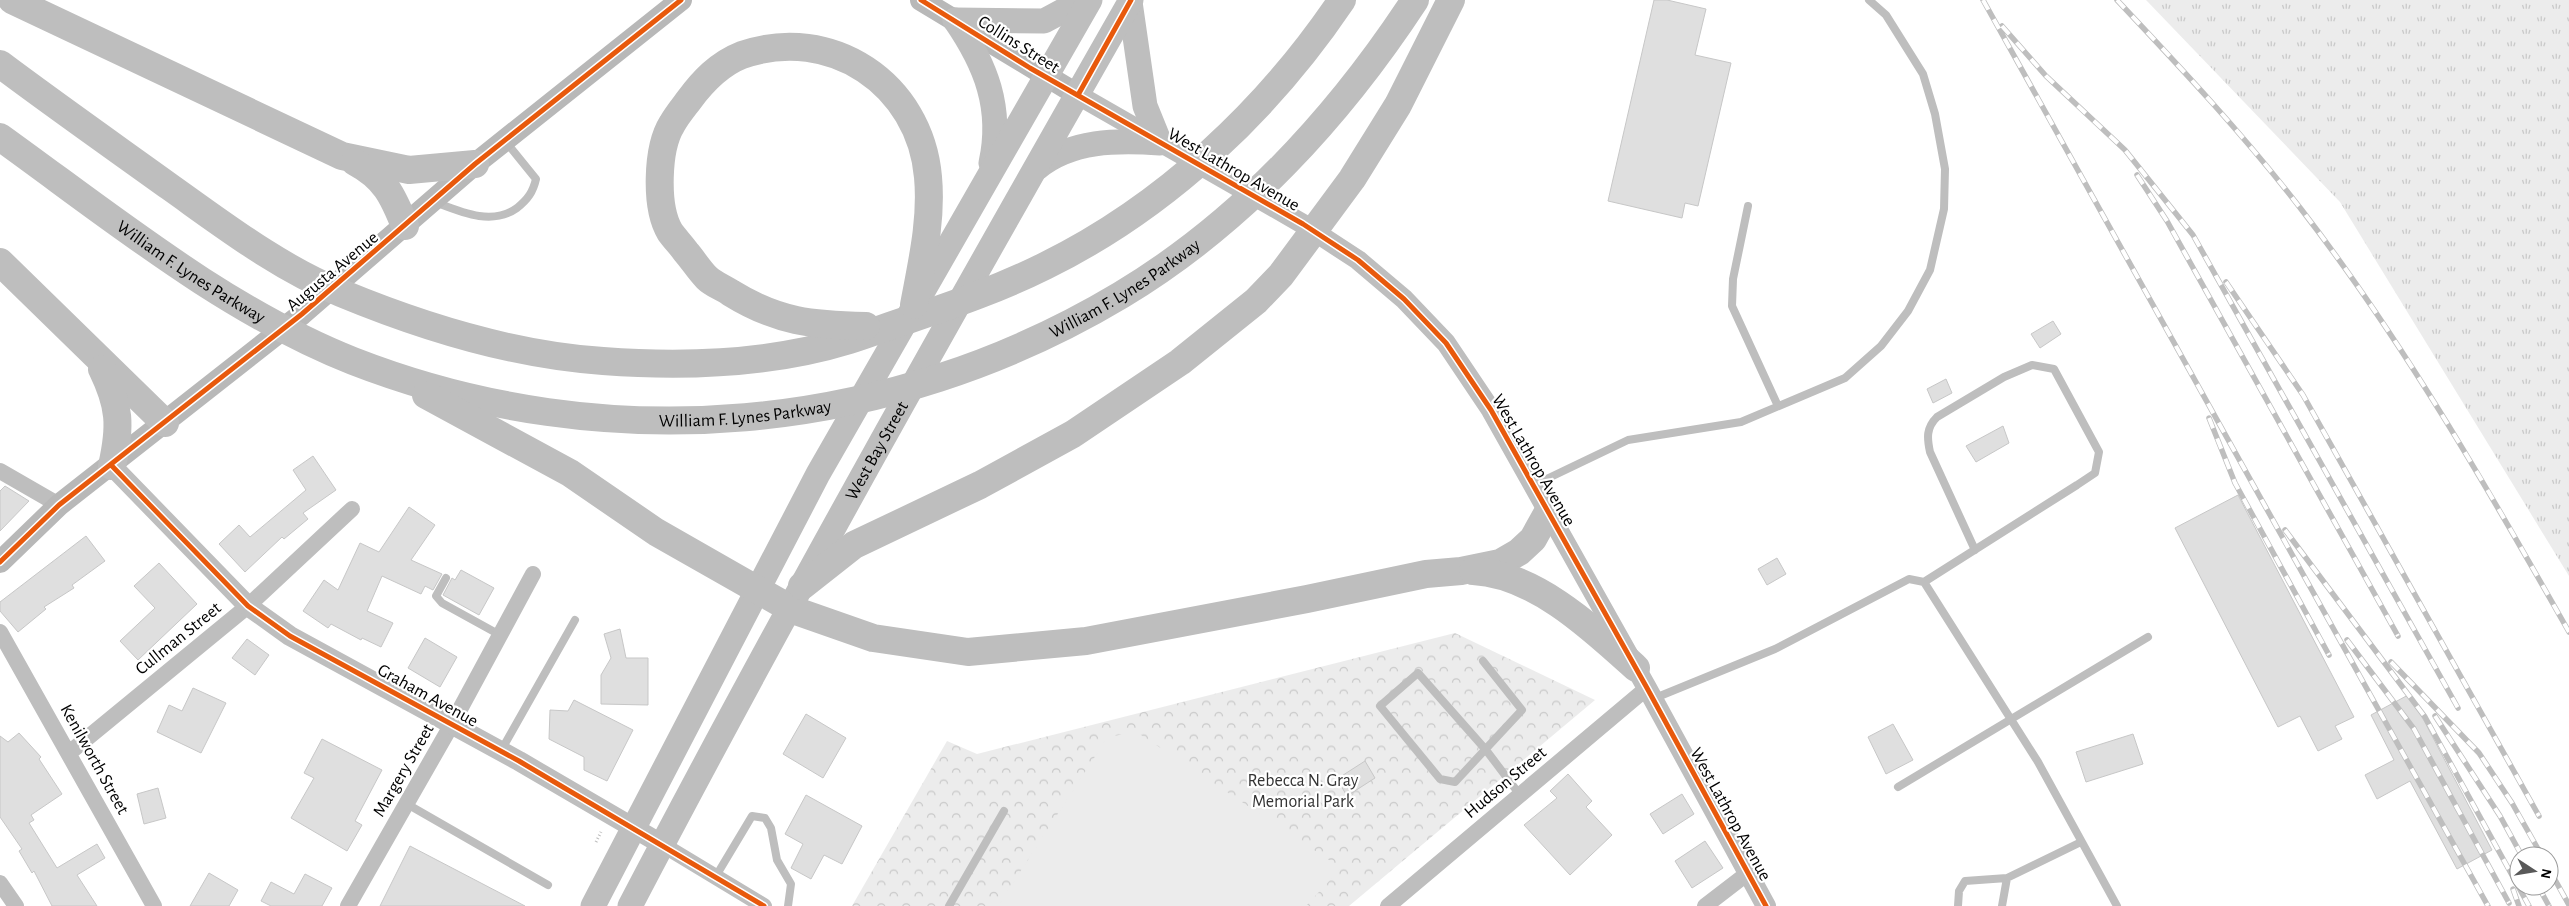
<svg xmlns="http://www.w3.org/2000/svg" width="2569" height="906" viewBox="0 0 2569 906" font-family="'Alegreya Sans',sans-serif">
  <defs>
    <pattern id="grass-tufts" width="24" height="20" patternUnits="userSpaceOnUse" patternTransform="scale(1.25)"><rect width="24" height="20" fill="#ececec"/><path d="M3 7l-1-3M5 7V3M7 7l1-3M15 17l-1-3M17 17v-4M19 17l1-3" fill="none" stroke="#c9c9c9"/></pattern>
    <pattern id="forest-crowns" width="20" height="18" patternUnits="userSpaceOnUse" patternTransform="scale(1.25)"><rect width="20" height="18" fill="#ececec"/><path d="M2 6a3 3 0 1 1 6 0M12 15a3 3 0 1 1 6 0" fill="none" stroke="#c9c9c9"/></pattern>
  </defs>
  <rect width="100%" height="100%" fill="#fff"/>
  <!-- grass -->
  <path fill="url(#grass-tufts)" d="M2146 0H2569V576L2340 202Z"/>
  <!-- forest -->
  <path fill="url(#forest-crowns)" d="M1455 633 1595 700 1349 906H852L947 741 977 754Z"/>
  <!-- garden -->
  <path fill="#ececec" d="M1135 731 1341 868 1306 906H998L1107 738Z"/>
  <!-- building -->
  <path fill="#dfdfdf" stroke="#c7c7c7" d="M1654 0H1667L1706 9 1695 55 1731 63 1698 206 1685 203 1682 218 1608 201Z
    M2053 321 2061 334 2040 348 2031 334Z
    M1946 379 1952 393 1933 403 1927 389Z
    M2003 426 2009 443 1976 462 1966 446Z
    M313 456 336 490 303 513 308 519 284 539 282 537 245 572 219 544 239 525 250 537 306 490 293 470Z
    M5 486 29 501 0 531V491Z
    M2238 495 2354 717 2335 726 2342 739 2318 751 2300 716 2278 727 2175 528Z
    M409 507 435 525 411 560 442 574 433 590 425 586 421 594 382 576 367 611 393 623 381 647 362 638 361 640 331 624 328 628 303 611 324 580 338 590 360 543 379 552Z
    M86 536 105 561 72 585 74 588 44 607 46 609 18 632 0 611V602Z
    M1777 558 1786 574 1767 585 1758 569Z
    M159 563 197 604 138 660 120 641 155 608 134 586Z
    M461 570 494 588 479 615 443 595 452 578 455 580Z
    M620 629 626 658H648V705L601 704V675L611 658 604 634Z
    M425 638 457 657 440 687 408 668Z
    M247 639 269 655 255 675 232 658Z
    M193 688 226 703 201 753 157 732 169 705 182 711Z
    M2410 694 2492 850 2457 869 2410 781 2377 799 2365 775 2394 760 2371 715Z
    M574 700 633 730 607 781 584 770V757L549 739 550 710 568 711Z
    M806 714 846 738 823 778 783 754Z
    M1893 724 1913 760 1886 774 1868 737Z
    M19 733 41 757 39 759 62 794 31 815 34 820 29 823 57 868 97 844 105 858 77 875 97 906H52L34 871 32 873 19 851 22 849 0 817V736L8 742Z
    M2133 734 2143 764 2086 782 2076 752Z
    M322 739 382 770 355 821 362 825 347 851 291 818 314 778 304 773Z
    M1365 761 1375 778 1347 796 1337 779Z
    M1568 774 1592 801 1586 807 1612 835 1570 875 1524 825 1557 798 1550 791Z
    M158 788 166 818 144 824 137 794Z
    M1682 794 1694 814 1663 834 1650 814Z
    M806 795 862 826 842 864 824 855 811 879 791 868 803 844 785 834Z
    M1705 841 1723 868 1692 888 1675 861Z
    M410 846 525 906H380Z
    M209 873 238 890 229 906H190Z
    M305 874 332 888 322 906H271L261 901 271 882 294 894Z"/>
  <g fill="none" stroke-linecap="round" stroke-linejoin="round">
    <!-- path -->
    <path stroke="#b9b9b9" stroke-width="3" stroke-dasharray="1 2.5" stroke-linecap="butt" d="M596 842 601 832"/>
    <!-- service -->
    <path stroke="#bebebe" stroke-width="8" d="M435 202C461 212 492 226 517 208 528 199 533 192 536 179L506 142
      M1748 206 1733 279 1732 306 1778 406
      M1534 485 1628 440 1741 422 1845 378 1881 346 1908 311 1930 270 1944 209 1945 169 1935 114 1923 74 1886 15 1869 0
      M446 578 436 596 442 603 500 635
      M1924 582 2077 485 2095 473 2099 452 2054 369 2032 365 2004 377 1937 417C1926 428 1927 438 1930 452L1975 550
      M1483 661 1522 710 1455 782 1440 779 1380 706 1418 673 1486 750 1520 795
      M1655 698 1775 649 1909 579 1924 582 2038 762 2117 906
      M502 749 575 620
      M1898 787 2148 637
      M407 804 548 885
      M716 876 752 816 765 818 771 828 777 860 791 884 788 906
      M949 906 1004 811
      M1958 906 1959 891 1965 881 2007 878 2081 842
      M2002 906 2007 878"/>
    <!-- minor -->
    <path stroke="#bebebe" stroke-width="16" d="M0 471 59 505
      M0 632 154 906
      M69 753 248 606 352 509
      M663 845 764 906
      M0 883 16 906
      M348 906 452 724 533 574
      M1388 906 1647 688
      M1705 906 1748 873"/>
    <!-- tertiary -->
    <path stroke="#bebebe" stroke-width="20" d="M1078 95 1303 224 1358 260 1404 299 1446 343 1491 410 1647 688 1766 906
      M112 466 248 606 290 636 519 761 663 845"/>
    <!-- secondary -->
    <path stroke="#b8b8b8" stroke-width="22" d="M921 0 1078 95
      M0 562 59 505 302 314 475 164 681 0"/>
    <!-- primary -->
    <g stroke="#bebebe" stroke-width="25">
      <path d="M955 20C986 65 1003 108 991 163"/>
      <path d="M955 20 1044 21 1083 0"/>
      <path d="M1037 168C1071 140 1117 140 1160 143L1145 106 1130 2"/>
      <path d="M593 906 818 474 1090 0"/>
      <path id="s1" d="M630 906C790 600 960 300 1131 0"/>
    </g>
    <!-- motorway -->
    <g stroke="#bebebe" stroke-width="28">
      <path d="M12 0 342 156 409 170 475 164"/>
      <path d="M0 64C56 106 113 146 170 187 225 226 278 267 341 293 423 327 514 355 603 361 683 367 771 364 849 340 869 334 888 326 908 320 955 304 1001 288 1045 266 1165 207 1268 110 1342 0"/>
      <path id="s2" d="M0 137C110 216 226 311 353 361 607 460 889 434 1121 295 1241 223 1339 116 1415 0"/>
      <path d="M355 162C385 178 393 196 405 226"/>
      <path d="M0 262 165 423"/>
      <path d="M866 326C812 325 778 322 731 293 724 288 713 284 707 278 699 270 693 260 686 252 681 245 675 239 670 232 655 207 657 148 672 124 677 115 683 108 689 100 703 81 719 64 742 55 831 24 920 84 928 177 932 220 922 262 914 305"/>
      <path d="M102 369C120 406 121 426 112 466"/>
      <path d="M426 395 570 473 656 532 793 610 873 638 968 652 1086 641 1307 599 1426 574 1461 571 1500 563 1519 552 1533 539 1548 512"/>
      <path d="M1473 571C1535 574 1592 628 1636 668"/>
      <path d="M802 586 854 545 980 485 1073 434 1180 362 1256 301 1281 275 1352 179 1398 105 1451 0"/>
    </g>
    <!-- rail casing -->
    <g stroke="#bebebe" stroke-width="5.5">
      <path id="rail" d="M1983 0 2488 906
        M2117 0C2181 68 2244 135 2301 209 2403 341 2487 487 2569 632
        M2002 26 2046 76 2125 150 2193 235 2458 708
        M2137 175 2167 221 2398 636
        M2226 282 2303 395 2539 816
        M2209 418 2235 483 2329 655
        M2285 530 2425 717 2529 906
        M2347 640 2414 729 2509 903
        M2391 662 2479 753 2512 803 2542 856
        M2435 716 2500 816 2522 856
        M2549 869 2569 905
        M2538 886 2549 906
        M2513 889 2519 906"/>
    </g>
    <!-- rail -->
    <use href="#rail" stroke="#fff" stroke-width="4" stroke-dasharray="11" stroke-linecap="butt"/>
    <!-- cycleway casing -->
    <g stroke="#fff" stroke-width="8">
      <path id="cycleway" d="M921 0 1030 68 1303 224 1358 260 1404 299 1446 343 1491 410 1647 688 1766 906
        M1078 95 1131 0
        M112 466 248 606 290 636 519 761 764 906
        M0 562 59 505 302 314 475 164 681 0"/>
    </g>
    <!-- cycleway -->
    <use href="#cycleway" stroke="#e8590c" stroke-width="5"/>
  </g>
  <g text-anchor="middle" stroke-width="4.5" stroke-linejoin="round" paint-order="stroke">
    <!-- street labels -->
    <g font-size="18" fill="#000" stroke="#fff">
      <text transform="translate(1019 44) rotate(32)" y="6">Collins Street</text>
      <text transform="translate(1234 169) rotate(30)" y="6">West Lathrop Avenue</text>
      <text dy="6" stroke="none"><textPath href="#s2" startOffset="234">William F. Lynes Parkway</textPath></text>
      <text transform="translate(332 271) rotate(-40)" y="6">Augusta Avenue</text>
      <text dy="6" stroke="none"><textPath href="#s2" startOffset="1224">William F. Lynes Parkway</textPath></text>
      <text dy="6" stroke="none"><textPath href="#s2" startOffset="819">William F. Lynes Parkway</textPath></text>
      <text dy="6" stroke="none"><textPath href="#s1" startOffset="518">West Bay Street</textPath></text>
      <text transform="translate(1534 460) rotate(60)" y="6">West Lathrop Avenue</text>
      <text transform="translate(178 638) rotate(-39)" y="6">Cullman Street</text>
      <text transform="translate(428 695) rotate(29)" y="6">Graham Avenue</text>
      <text transform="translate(95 759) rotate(61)" y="6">Kenilworth Street</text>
      <text transform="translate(403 770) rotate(-60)" y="6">Margery Street</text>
      <text transform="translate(1505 782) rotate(-40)" y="6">Hudson Street</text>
      <text transform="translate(1731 814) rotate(61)" y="6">West Lathrop Avenue</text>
    </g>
    <!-- park labels -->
    <g font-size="18" fill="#333" stroke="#fff">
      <text x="1303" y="786">Rebecca N. Gray<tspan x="1303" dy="21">Memorial Park</tspan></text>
    </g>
  </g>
  <!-- north arrow -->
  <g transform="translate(2534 871) rotate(102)"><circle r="24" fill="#ffffff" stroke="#999999"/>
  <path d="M0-4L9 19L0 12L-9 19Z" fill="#595959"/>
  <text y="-8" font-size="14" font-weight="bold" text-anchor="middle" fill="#000000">N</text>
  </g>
</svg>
